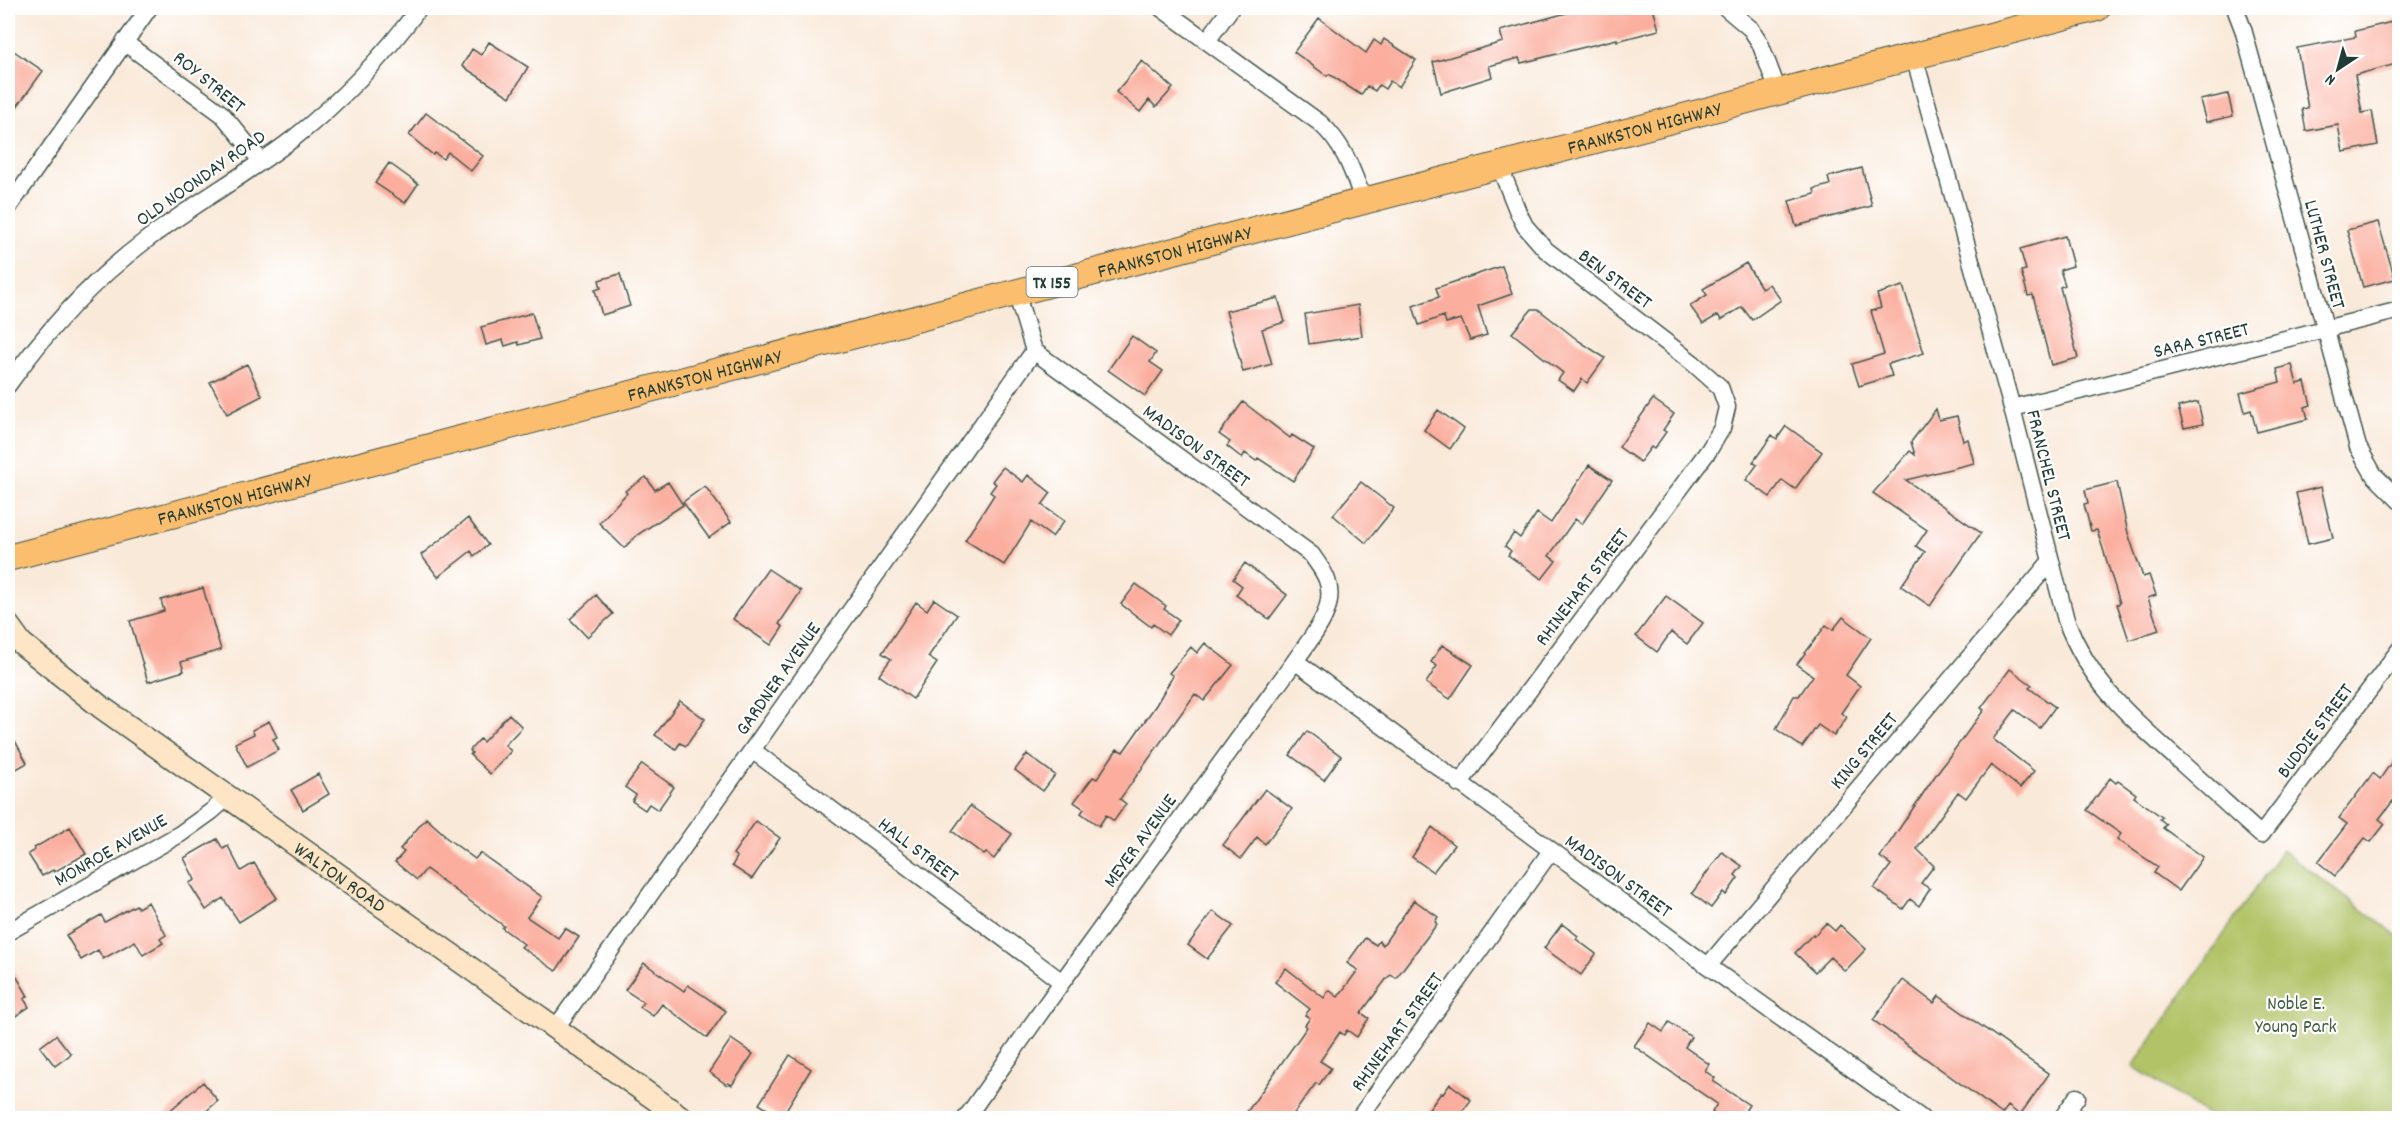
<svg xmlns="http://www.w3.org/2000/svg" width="2407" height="1126" viewBox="0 0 2407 1126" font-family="Dekko,sans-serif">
  <rect width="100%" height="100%" fill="#fff"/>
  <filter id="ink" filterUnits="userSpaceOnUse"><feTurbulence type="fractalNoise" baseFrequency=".0167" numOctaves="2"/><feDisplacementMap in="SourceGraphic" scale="12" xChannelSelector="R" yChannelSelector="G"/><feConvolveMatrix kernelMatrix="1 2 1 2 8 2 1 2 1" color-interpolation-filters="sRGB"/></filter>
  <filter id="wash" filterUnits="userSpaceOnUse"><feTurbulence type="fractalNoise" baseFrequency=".008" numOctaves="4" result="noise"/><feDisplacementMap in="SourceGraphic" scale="24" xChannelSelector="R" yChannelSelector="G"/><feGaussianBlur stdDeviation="1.35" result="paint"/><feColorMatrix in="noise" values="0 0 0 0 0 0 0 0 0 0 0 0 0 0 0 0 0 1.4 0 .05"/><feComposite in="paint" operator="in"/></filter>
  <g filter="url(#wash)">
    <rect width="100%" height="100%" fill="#f9e9d9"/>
    <!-- green -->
    <path fill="#b1c366" stroke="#68804d" stroke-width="1.5" d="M2282 850 2399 937V1118H2211L2133 1066Z"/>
    <g id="blocks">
      <!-- building -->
      <path fill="#fbae9e" d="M1585 8H1653L1659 30 1617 41V39L1521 63 1519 58 1489 66 1492 77 1441 93 1433 62 1503 42 1500 31Z
        M1319 18 1366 53 1374 40 1381 45 1384 39 1416 60 1399 87 1390 81 1385 89 1379 85 1375 91 1367 86 1361 95 1329 74 1327 76 1294 52Z
        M2400 20V63L2355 75 2362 113 2372 111 2378 145 2343 152 2338 125 2306 131 2302 109 2308 108 2297 48 2356 37 2355 31Z
        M489 42 528 67 510 97 462 66 472 49 481 55Z
        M8 47 43 71 8 119Z
        M1142 61 1173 88 1156 107 1149 100 1140 112 1116 92Z
        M2228 94 2233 116 2206 122 2200 100Z
        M426 113 483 156 471 171 448 152 443 159 435 153 433 155 409 135Z
        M389 163 418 184 405 203 375 183Z
        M1862 168 1872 206 1796 226 1789 201 1815 194 1814 189 1830 185 1828 177Z
        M2378 222 2395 279 2363 287 2347 230Z
        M2065 236 2073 266 2060 270 2065 285 2060 287 2078 358 2051 365 2033 295 2028 296 2021 271 2026 270 2020 249Z
        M1746 263 1762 289 1769 284 1781 300 1752 320 1742 307 1721 320 1718 315 1703 324 1690 306 1707 295 1703 289Z
        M1502 266 1512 294 1478 306 1487 335 1470 340 1461 319 1446 323 1444 316 1419 325 1413 306 1439 297 1436 288Z
        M620 274 630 306 602 315 595 290 601 288 599 280Z
        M1903 286 1924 353 1888 364 1892 376 1859 386 1852 364 1884 354 1871 311 1881 308 1877 294Z
        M1278 298 1285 322 1262 329 1272 364 1243 372 1226 311Z
        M1358 305 1362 336 1309 344 1305 314Z
        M1532 309H1538L1579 341 1605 358 1587 383 1582 379 1574 391 1558 380 1563 373 1512 333Z
        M532 313 540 339 519 345 518 342 505 346 503 340 486 345 481 327Z
        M1132 336 1156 353 1150 362 1163 371 1145 396 1108 370Z
        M247 364 262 396 227 414 210 382Z
        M2292 365 2297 384 2305 382 2311 405 2305 407 2308 419 2257 432 2251 410 2245 412 2240 393 2280 382 2277 369Z
        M1653 399 1674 414 1663 430 1666 432 1654 449 1651 447 1640 462 1619 447Z
        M1243 402 1290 438 1292 435 1314 449 1293 481 1258 458 1256 461 1245 453 1242 458 1227 446 1230 442 1219 434Z
        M2198 402 2203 424 2184 428 2178 407Z
        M1936 409 1939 420 1957 416 1963 441 1968 439 1974 463 1906 480 1981 533 1930 606 1901 586 1925 552 1916 546 1927 530 1873 493 1910 451 1915 455 1911 442Z
        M1438 410 1464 429 1450 449 1424 430Z
        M1786 426 1822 452 1795 489 1782 480 1770 497 1746 480 1757 465 1753 462 1772 435 1777 439Z
        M1589 465 1612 480 1582 524 1575 519 1549 556 1556 561 1542 579 1508 555 1511 551 1505 546 1514 533 1520 538 1537 513 1551 523Z
        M1003 467 1023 482 1028 475 1051 493 1042 505 1064 521 1052 537 1031 522 1004 565 965 540 994 495 990 492 996 484 992 481Z
        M646 477 655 490 668 482 683 505 637 535 624 548 599 523 627 493 625 491Z
        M1361 482 1394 508 1366 543 1333 515Z
        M2117 482 2128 533 2143 577 2149 575 2156 595 2148 598 2159 630 2129 640 2117 604 2120 603 2097 530 2091 531 2084 504 2088 503 2085 490Z
        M705 486 731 522 709 538 683 502Z
        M2321 487 2333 538 2308 544 2296 493Z
        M468 518 488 545 474 556 471 551 438 577 421 555Z
        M1245 563 1287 595 1269 619 1236 595 1242 586 1233 579Z
        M768 569 801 591 779 624 783 627 771 645 733 619Z
        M1136 584 1166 606 1164 609 1179 620 1168 635 1153 624 1151 627 1121 604Z
        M203 588 221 650 181 662 184 671 148 682 130 621 164 611 161 600Z
        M596 595 613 614 587 637 570 619Z
        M1666 596 1703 623 1687 644 1671 632 1657 652 1636 636Z
        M934 599 957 615 928 657 937 663 913 699 879 675 891 659 882 653 916 602 927 610Z
        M1843 617 1871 638 1846 675 1860 686 1841 713 1847 717 1834 736 1818 725 1802 747 1776 729 1794 696H1799L1813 676 1797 664 1826 625 1833 630Z
        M1205 643 1233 665 1204 701 1195 694 1120 799 1126 804 1114 821 1106 815 1099 826 1081 813 1084 809 1074 802 1093 777 1097 779 1117 749 1123 752 1156 705 1173 676 1169 673 1191 647 1197 653Z
        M1442 645 1473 665 1450 699 1426 683 1437 666 1431 662Z
        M2010 669 2032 685 2029 688 2055 707 2040 728 2015 710 1993 739 2034 771 2020 788 1991 765 1966 798 1958 792 1917 849 1934 866 1921 883 1930 889 1919 906 1910 899 1903 909 1874 888 1891 865 1880 857 1937 773 1984 710 1981 708Z
        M680 701 705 719 686 746 680 743 676 749 655 735Z
        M509 714 522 727 505 745 511 751 490 774 470 755 472 753 470 750 480 739 483 742Z
        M269 721 277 737 273 739 279 750 247 767 235 743 254 734 252 730Z
        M8 728 27 763 8 774Z
        M1307 731 1341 756 1324 780 1290 755Z
        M2400 750V792L2379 819 2385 824 2371 842 2365 838 2335 876 2318 862 2347 824 2339 818 2373 773 2380 779Z
        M1027 754 1055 775 1043 791 1015 770Z
        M642 764 674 787 658 810 649 804 645 810 632 801 636 795 625 787Z
        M318 774 329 794 303 810 291 790Z
        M2110 778 2116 783 2118 781 2136 794 2134 797 2162 817 2160 819 2166 824 2163 828 2203 857 2179 891 2154 873 2158 867 2117 839 2121 834 2087 810Z
        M1265 789 1292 809 1265 844 1257 837 1241 859 1223 845Z
        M970 806 1012 834 994 859 986 853 984 855 952 831Z
        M426 818 445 835 444 836 475 859 480 853 542 897 527 917 558 938 565 928 579 937 556 971 521 947 524 944 502 928 504 926 426 869 417 880 395 862 404 852 400 849Z
        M756 821 780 838 752 879 732 866 737 857 733 854Z
        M70 827 86 854 54 872 53 870 42 876 28 854 35 850 34 848Z
        M1432 827 1454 845 1433 872 1412 857Z
        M217 839 223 849 228 846 241 871 254 863 277 898 239 922 223 898 206 910 189 883 195 880 184 858Z
        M1722 852 1742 866 1735 875 1738 878 1726 895 1723 892 1711 908 1692 893Z
        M1414 900 1438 917 1435 922 1437 924 1396 978 1391 975 1387 978 1361 1013 1369 1018 1357 1037 1347 1030 1344 1035 1340 1032 1320 1061 1331 1068 1319 1085 1316 1083 1290 1119H1242L1307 1027 1305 1025 1310 1018 1305 1015 1310 1009 1275 982 1286 968 1324 998 1329 990 1338 997 1358 970 1347 963 1365 938 1376 945 1379 941 1383 945Z
        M148 902 166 935 160 939 163 943 143 955 135 941 103 959 98 950 81 960 66 935 101 915 105 922 136 905 138 908Z
        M1213 911 1233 926 1207 959 1188 945Z
        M1826 923 1835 931 1840 925 1866 949 1845 971 1830 957 1815 972 1795 953 1813 934 1814 936Z
        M1562 924 1578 936 1576 939 1596 954 1581 975 1544 948Z
        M8 962 28 996 24 999 29 1007 8 1021Z
        M644 963 684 991 688 985 726 1011 707 1038 662 1004 653 1016 640 1007 643 1002 625 990Z
        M1903 980 1934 1003 1939 996 2049 1074 2020 1115 2008 1106 2002 1114 1873 1020Z
        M1669 1022 1691 1037 1685 1047 1709 1064 1705 1071 1715 1078 1713 1081 1749 1105 1740 1119H1721L1712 1112 1717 1104 1634 1046 1650 1023 1663 1032Z
        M56 1035 71 1054 55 1066 40 1047Z
        M731 1039 753 1054 732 1085 728 1083 727 1085 709 1072Z
        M790 1055 811 1069 781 1118 759 1104Z
        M203 1082 218 1101 197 1119H160Z
        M1450 1084 1471 1100 1457 1119H1422L1441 1093 1443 1094Z"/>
    </g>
  </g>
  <g filter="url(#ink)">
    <use href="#blocks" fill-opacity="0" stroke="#40574d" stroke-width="1.5"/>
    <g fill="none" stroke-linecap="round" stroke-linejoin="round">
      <!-- street casing -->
      <g stroke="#40574d" stroke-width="19">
        <path id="street" d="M1161 8 1320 123C1345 146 1352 170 1364 202
          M1726 8 1751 29 1760 43 1778 91
          M2235 8 2243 29 2358 447 2374 475 2400 501
          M1207 41 1231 8
          M124 42 222 114 261 161
          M1914 56 2012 408 2066 620C2090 683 2127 714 2176 758 2205 784 2233 810 2261 835L2400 649
          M8 208 149 8
          M1016 292 1034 351
          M8 385C46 331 92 281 145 241 193 204 246 175 294 138 342 100 383 57 419 8
          M2012 408 2400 310
          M1295 661 1708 966 1921 1118
          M752 750 1062 982
          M1459 784 1709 450 1722 428 1727 407 1720 387 1693 363 1546 250 1525 226 1518 212 1499 165
          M8 932 180 834 212 811 229 796
          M1708 966 2050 562
          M555 1029 1034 351
          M966 1118 1062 982 1295 661C1310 639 1338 609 1327 580 1324 571 1317 563 1312 555L1034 351
          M1359 1118 1551 851
          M2062 1118 2077 1097"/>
      </g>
      <!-- secondary casing -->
      <g stroke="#40574d" stroke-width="25">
        <g id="secondary">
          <path id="s1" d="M8 625 21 643 101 707 682 1118"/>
        </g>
      </g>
      <!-- primary casing -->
      <g stroke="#40574d" stroke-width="28">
        <g id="primary">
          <path id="s2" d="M8 558 2097 8"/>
        </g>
      </g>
      <!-- street -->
      <use href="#street" stroke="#fff" stroke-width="16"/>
      <!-- secondary -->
      <use href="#secondary" stroke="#fde5c5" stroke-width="22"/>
      <!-- primary -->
      <use href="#primary" stroke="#fabe6e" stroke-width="26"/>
    </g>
  </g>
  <g text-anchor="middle" stroke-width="4.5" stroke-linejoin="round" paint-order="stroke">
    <!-- shield labels -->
    <rect fill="#fff" stroke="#627771" stroke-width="1.5" x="1026.5" y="267" width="51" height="30" rx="4.5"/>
    <g font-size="18" font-weight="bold" fill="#1f3d34">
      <text x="1052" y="288">TX 155</text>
    </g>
    <!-- street labels -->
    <g font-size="20" fill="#1f3d34" stroke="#fff">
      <text transform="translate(210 81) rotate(39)" y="7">ROY STREET</text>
      <text dy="7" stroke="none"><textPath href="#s2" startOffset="1692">FRANKSTON HIGHWAY</textPath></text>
      <text transform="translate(200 177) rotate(-35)" y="7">OLD NOONDAY ROAD</text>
      <text dy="7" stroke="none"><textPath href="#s2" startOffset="1206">FRANKSTON HIGHWAY</textPath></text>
      <text transform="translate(2326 254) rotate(75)" y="7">LUTHER STREET</text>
      <text transform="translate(1616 278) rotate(37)" y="7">BEN STREET</text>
      <text transform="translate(2201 339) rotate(-14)" y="7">SARA STREET</text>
      <text dy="7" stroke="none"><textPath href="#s2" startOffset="720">FRANKSTON HIGHWAY</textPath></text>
      <text transform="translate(1197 445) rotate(36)" y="7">MADISON STREET</text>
      <text transform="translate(2050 475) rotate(76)" y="7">FRANCHEL STREET</text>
      <text dy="7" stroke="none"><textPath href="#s2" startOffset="234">FRANKSTON HIGHWAY</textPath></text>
      <text transform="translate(1581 586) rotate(-53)" y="7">RHINEHART STREET</text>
      <text transform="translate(777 678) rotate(-55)" y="7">GARDNER AVENUE</text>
      <text transform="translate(2314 730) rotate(-53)" y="7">BUDDIE STREET</text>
      <text transform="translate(1863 750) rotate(-50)" y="7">KING STREET</text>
      <text transform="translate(1139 840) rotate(-54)" y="7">MEYER AVENUE</text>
      <text transform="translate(110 849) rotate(-30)" y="7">MONROE AVENUE</text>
      <text transform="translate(919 849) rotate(37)" y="7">HALL STREET</text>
      <text transform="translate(1619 875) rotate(36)" y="7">MADISON STREET</text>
      <text dy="7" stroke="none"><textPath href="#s1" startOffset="418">WALTON ROAD</textPath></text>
      <text transform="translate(1396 1031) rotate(-54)" y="7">RHINEHART STREET</text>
    </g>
    <!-- park labels -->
    <g font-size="20" fill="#445e40" stroke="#fff">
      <text x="2296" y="1009">Noble E.<tspan x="2296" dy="23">Young Park</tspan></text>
    </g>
  </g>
  <!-- margin -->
  <rect width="2407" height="1126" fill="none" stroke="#fff" stroke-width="30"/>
  <!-- north arrow -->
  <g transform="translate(2338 69) rotate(216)" stroke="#ffffff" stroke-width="4.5" paint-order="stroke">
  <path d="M0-4.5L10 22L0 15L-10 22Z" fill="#1f3d34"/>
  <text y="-9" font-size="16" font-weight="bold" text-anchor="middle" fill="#1f3d34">N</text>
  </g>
</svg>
